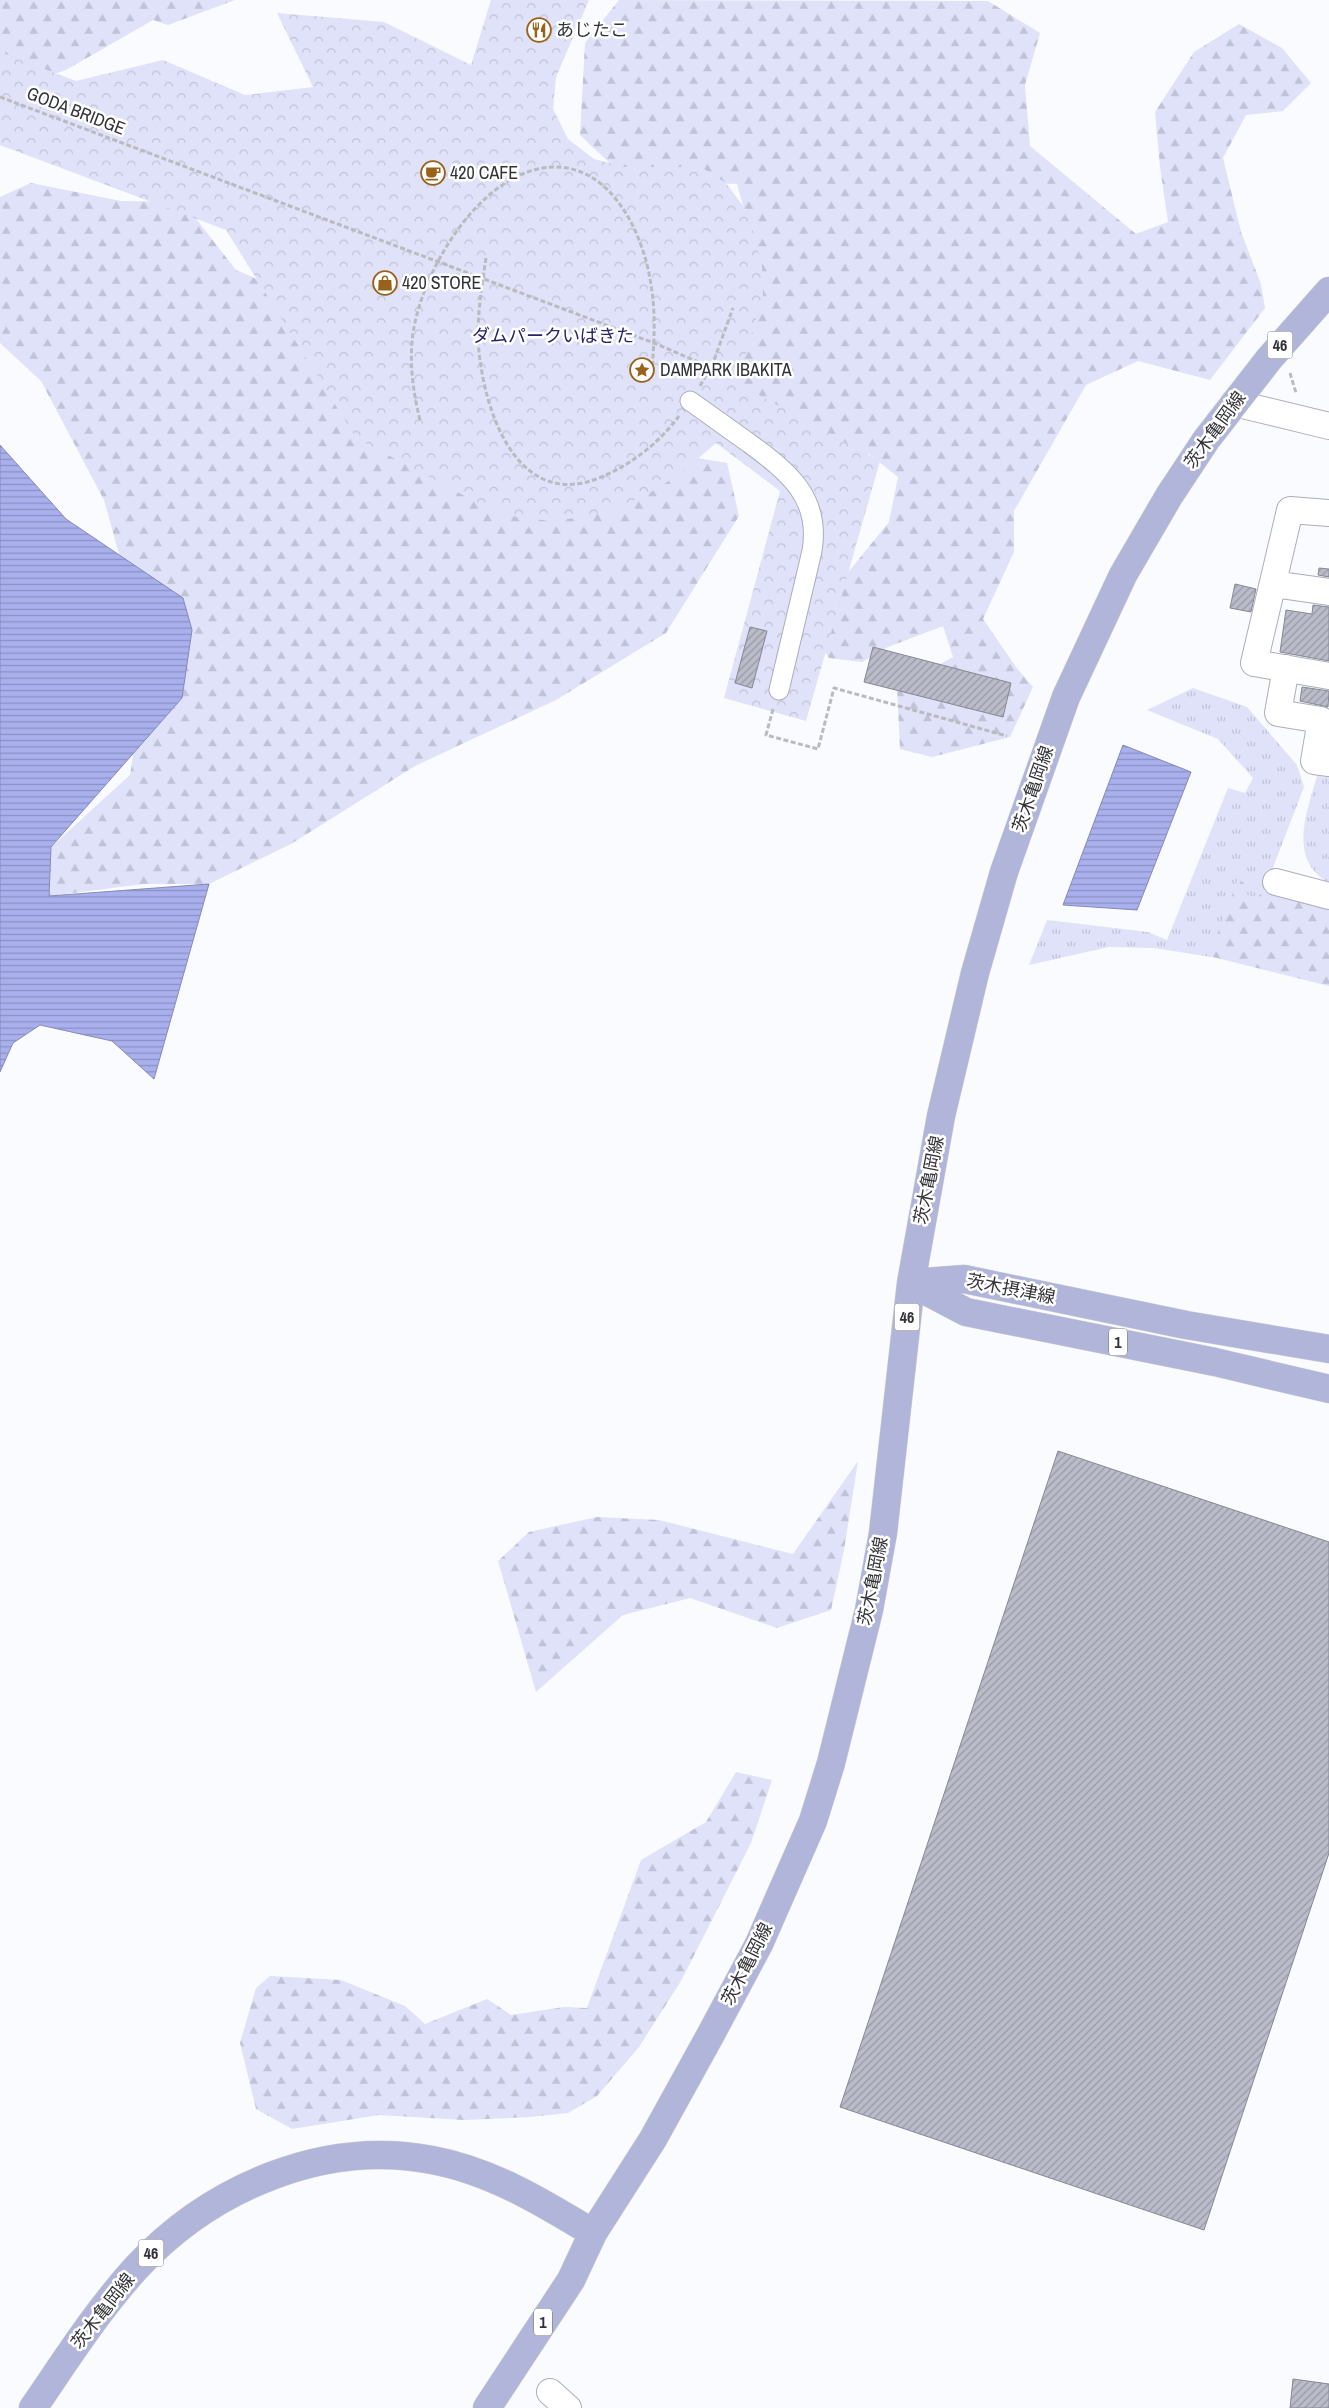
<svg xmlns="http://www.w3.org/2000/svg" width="1329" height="2408" viewBox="0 0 1329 2408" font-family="'Archivo Narrow','Noto Sans JP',sans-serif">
  <defs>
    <pattern id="grass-tufts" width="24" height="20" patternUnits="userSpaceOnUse" patternTransform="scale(1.25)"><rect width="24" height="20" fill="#dfe2f9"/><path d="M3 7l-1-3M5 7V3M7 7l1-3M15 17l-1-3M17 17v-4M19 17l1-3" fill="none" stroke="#c0c2d6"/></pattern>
    <pattern id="forest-firs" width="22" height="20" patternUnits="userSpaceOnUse" patternTransform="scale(1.25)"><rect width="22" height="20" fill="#dfe2f9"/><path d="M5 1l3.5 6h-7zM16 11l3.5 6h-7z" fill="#c0c2d6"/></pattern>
    <pattern id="park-crowns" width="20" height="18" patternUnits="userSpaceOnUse" patternTransform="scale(1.25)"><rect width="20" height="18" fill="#dfe2f9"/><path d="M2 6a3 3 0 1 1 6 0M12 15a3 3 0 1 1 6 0" fill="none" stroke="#c0c2d6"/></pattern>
    <pattern id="water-rules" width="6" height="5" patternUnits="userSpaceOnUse" patternTransform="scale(1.25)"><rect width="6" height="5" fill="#a9b0ed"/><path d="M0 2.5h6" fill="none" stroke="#8a90c1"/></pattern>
    <pattern id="building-hatch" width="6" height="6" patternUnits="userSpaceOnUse" patternTransform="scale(1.25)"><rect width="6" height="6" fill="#babcc9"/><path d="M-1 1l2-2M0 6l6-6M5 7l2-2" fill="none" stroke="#9899a4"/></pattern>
  </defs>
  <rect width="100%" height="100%" fill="#fafbfe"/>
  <!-- grass -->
  <path fill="url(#grass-tufts)" d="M1193 688 1247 707 1297 765 1304 787 1237 961 1154 948 1109 947 1029 965 1047 920 1148 932 1167 940 1228 788 1245 793 1253 778 1218 739 1147 710Z
    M1317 776 1329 777V883C1287 859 1307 812 1317 776Z"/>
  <!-- forest -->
  <path fill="url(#forest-firs)" d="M0 0H235L168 25 153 20 66 70 0 93Z
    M619 0 988 1 1040 33 1025 85 1030 146 1136 234 1168 222 1160 167 1155 112 1194 52 1239 24 1282 48 1311 83 1283 111 1246 115 1223 158 1241 232 1261 284 1265 308 1210 380 1138 361 1086 385 1014 511V552L983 619 1016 667 1033 687 1010 737 932 757 900 749 897 688 953 657 943 626 888 647 862 662 829 658 812 631 837 586 889 522 898 477 869 454 826 467 725 403 750 231 737 184 657 181 615 168 580 135 585 43Z
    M31 183 121 201 183 202 236 270 668 453 727 463 739 516 666 633 556 700 415 766 291 844 209 884H144L49 896 51 847 130 775 148 658 104 500 41 381 0 343V197Z
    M1238 879 1244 883 1246 894 1256 898 1266 890 1329 907V986L1209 956Z
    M858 1461 844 1550 831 1610 777 1628 690 1598 623 1615 536 1692 498 1561 529 1532 597 1517 659 1520 793 1554Z
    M736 1772 772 1780 751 1843 681 1981 639 2047 597 2096 568 2113 530 2117 464 2120 379 2115 292 2129 256 2109 240 2043 256 1988 270 1976 341 1980 405 2006 425 2024 487 1999 511 2015 564 2007 587 2008 641 1860 706 1822Z"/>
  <!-- park -->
  <path fill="url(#park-crowns)" d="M491 0H589L556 77 553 109 568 139 594 159 624 167H701L726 183 743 206 754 234 762 266 763 296 737 383 880 461 806 721 724 698 780 491 716 443 681 473 648 494 614 509 584 517 550 521 512 516 478 503 356 438 226 230 0 145V52L76 81 163 60 245 95 313 87 277 13 384 22 471 65Z"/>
  <!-- water -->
  <path fill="url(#water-rules)" stroke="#858ab7" d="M0 445 66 519 183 598 192 630 182 698 51 847 49 896 209 884 154 1079 112 1041 40 1025 13 1043 0 1072Z
    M1123 745 1191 772 1137 910 1063 905Z"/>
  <!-- building -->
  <path fill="url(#building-hatch)" stroke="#868894" d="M1319 568 1329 569V577L1318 575Z
    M1235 584 1256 589 1251 612 1230 608Z
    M1313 605 1329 607V661L1280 652 1286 610 1312 614Z
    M750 627 767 631 752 688 735 683Z
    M873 647 1011 683 1003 717 864 682Z
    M1302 687 1329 691 1328 707 1300 701Z
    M1058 1451 1329 1542V1853L1204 2230 840 2107Z
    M1293 2379 1329 2384V2408H1290Z"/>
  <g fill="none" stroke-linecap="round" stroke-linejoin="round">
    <!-- pedestrian casing -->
    <g stroke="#abadba" stroke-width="21">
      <path id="pedestrian" d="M690 401C710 415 729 429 749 443 788 472 821 497 812 551L779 690"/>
    </g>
    <!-- minor casing -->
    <g stroke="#abadba" stroke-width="28">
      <path id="minor" d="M1234 403 1329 426
        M1329 513 1290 510 1254 663 1329 676
        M1273 584 1329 592
        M1286 668 1278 713 1321 720 1314 761 1329 763
        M1276 882 1329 896
        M550 2392 568 2408"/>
    </g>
    <!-- primary casing -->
    <g stroke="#d6d6d7" stroke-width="29">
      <path id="primary" d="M911 1283 966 1312 1215 1362 1329 1389
        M911 1283 964 1279 1186 1325 1329 1349
        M33 2408C66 2360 97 2311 136 2268 210 2188 323 2139 432 2160 491 2171 542 2202 593 2233
        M487 2408 571 2280 593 2233 653 2139 711 2034 759 1944 813 1821 831 1763 869 1610 883 1533 911 1283 941 1116 975 973 1004 872 1066 697 1123 575 1169 496 1206 440 1269 359 1329 291"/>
    </g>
    <!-- path -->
    <path stroke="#babbbe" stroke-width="3" stroke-dasharray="5 2.5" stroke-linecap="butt" d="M0 97 654 343 710 367
      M486 258C481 291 475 327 480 360 488 421 521 509 599 478 631 465 659 443 679 416
      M1290 373 1296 393
      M700 386 713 363 733 308
      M420 420C413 392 409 362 413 333 422 273 474 183 538 169 606 154 643 229 651 285 656 314 654 342 652 372
      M773 709 766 735 818 749 834 688 1007 736"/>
    <!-- pedestrian -->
    <use href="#pedestrian" stroke="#fff" stroke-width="19"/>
    <!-- minor -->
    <use href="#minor" stroke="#fff" stroke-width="26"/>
    <!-- primary -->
    <use href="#primary" stroke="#b1b5d9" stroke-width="28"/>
  </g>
  <!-- icons -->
  <defs>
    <g id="restaurant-ring" transform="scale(1.25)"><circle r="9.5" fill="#fff" stroke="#98621a" stroke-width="1.5"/><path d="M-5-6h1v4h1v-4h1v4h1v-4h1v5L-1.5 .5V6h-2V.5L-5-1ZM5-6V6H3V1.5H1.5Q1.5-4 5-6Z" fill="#98621a"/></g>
    <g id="cafe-ring" transform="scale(1.25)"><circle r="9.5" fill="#fff" stroke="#98621a" stroke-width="1.5"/><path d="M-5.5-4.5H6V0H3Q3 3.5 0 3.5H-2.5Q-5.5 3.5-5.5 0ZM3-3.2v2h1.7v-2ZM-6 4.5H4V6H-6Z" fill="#98621a"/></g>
    <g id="shop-ring" transform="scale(1.25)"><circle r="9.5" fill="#fff" stroke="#98621a" stroke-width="1.5"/><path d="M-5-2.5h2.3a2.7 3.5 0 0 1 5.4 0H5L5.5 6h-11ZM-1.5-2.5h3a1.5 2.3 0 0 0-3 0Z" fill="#98621a"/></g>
    <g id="sight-ring" transform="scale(1.25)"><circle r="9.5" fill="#fff" stroke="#98621a" stroke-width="1.5"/><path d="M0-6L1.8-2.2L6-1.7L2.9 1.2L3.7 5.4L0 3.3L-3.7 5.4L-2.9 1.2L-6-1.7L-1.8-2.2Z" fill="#98621a"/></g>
  </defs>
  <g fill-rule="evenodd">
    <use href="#restaurant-ring" x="539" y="30"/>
    <use href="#cafe-ring" x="433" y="173"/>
    <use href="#shop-ring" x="385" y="283"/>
    <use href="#sight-ring" x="642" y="370"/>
  </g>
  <g text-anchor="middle" stroke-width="5" stroke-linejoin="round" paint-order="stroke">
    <!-- shield labels -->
    <g fill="#fff" stroke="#707074" stroke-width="1">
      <rect x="1267.5" y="331.5" width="25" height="27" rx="4"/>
      <rect x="894.5" y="1303.5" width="25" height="27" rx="4"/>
      <rect x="1109" y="1328.5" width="18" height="27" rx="4"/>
      <rect x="138.5" y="2239.5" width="25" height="27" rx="4"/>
      <rect x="534" y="2308.5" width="18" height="27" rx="4"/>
    </g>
    <g font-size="16" font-weight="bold" fill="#323338">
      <text x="1280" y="351">46</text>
      <text x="907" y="1323">46</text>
      <text x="1118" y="1348">1</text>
      <text x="151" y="2259">46</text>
      <text x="543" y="2328">1</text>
    </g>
    <!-- poi labels -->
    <g font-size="18" fill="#323338" stroke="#fff" text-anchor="start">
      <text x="556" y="36">あじたこ</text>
      <text x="450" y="179">420 CAFE</text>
      <text x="402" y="289">420 STORE</text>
      <text x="660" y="376">DAMPARK IBAKITA</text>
    </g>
    <!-- street labels -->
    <g font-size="18" fill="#323338" stroke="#fff">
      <text transform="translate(76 111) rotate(21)" y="6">GODA BRIDGE</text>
      <text transform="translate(1215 430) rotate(-54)" y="6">茨木亀岡線</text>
      <text transform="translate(1033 789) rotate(-71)" y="6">茨木亀岡線</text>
      <text transform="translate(929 1180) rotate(-79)" y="6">茨木亀岡線</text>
      <text transform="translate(1011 1289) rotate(11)" y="6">茨木摂津線</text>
      <text transform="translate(873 1581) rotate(-79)" y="6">茨木亀岡線</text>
      <text transform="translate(747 1964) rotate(-63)" y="6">茨木亀岡線</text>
      <text transform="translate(103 2311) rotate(-52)" y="6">茨木亀岡線</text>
    </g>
    <!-- park labels -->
    <g font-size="18" fill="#262369" stroke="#fff">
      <text x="553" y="342">ダムパークいばきた</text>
    </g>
  </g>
</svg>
